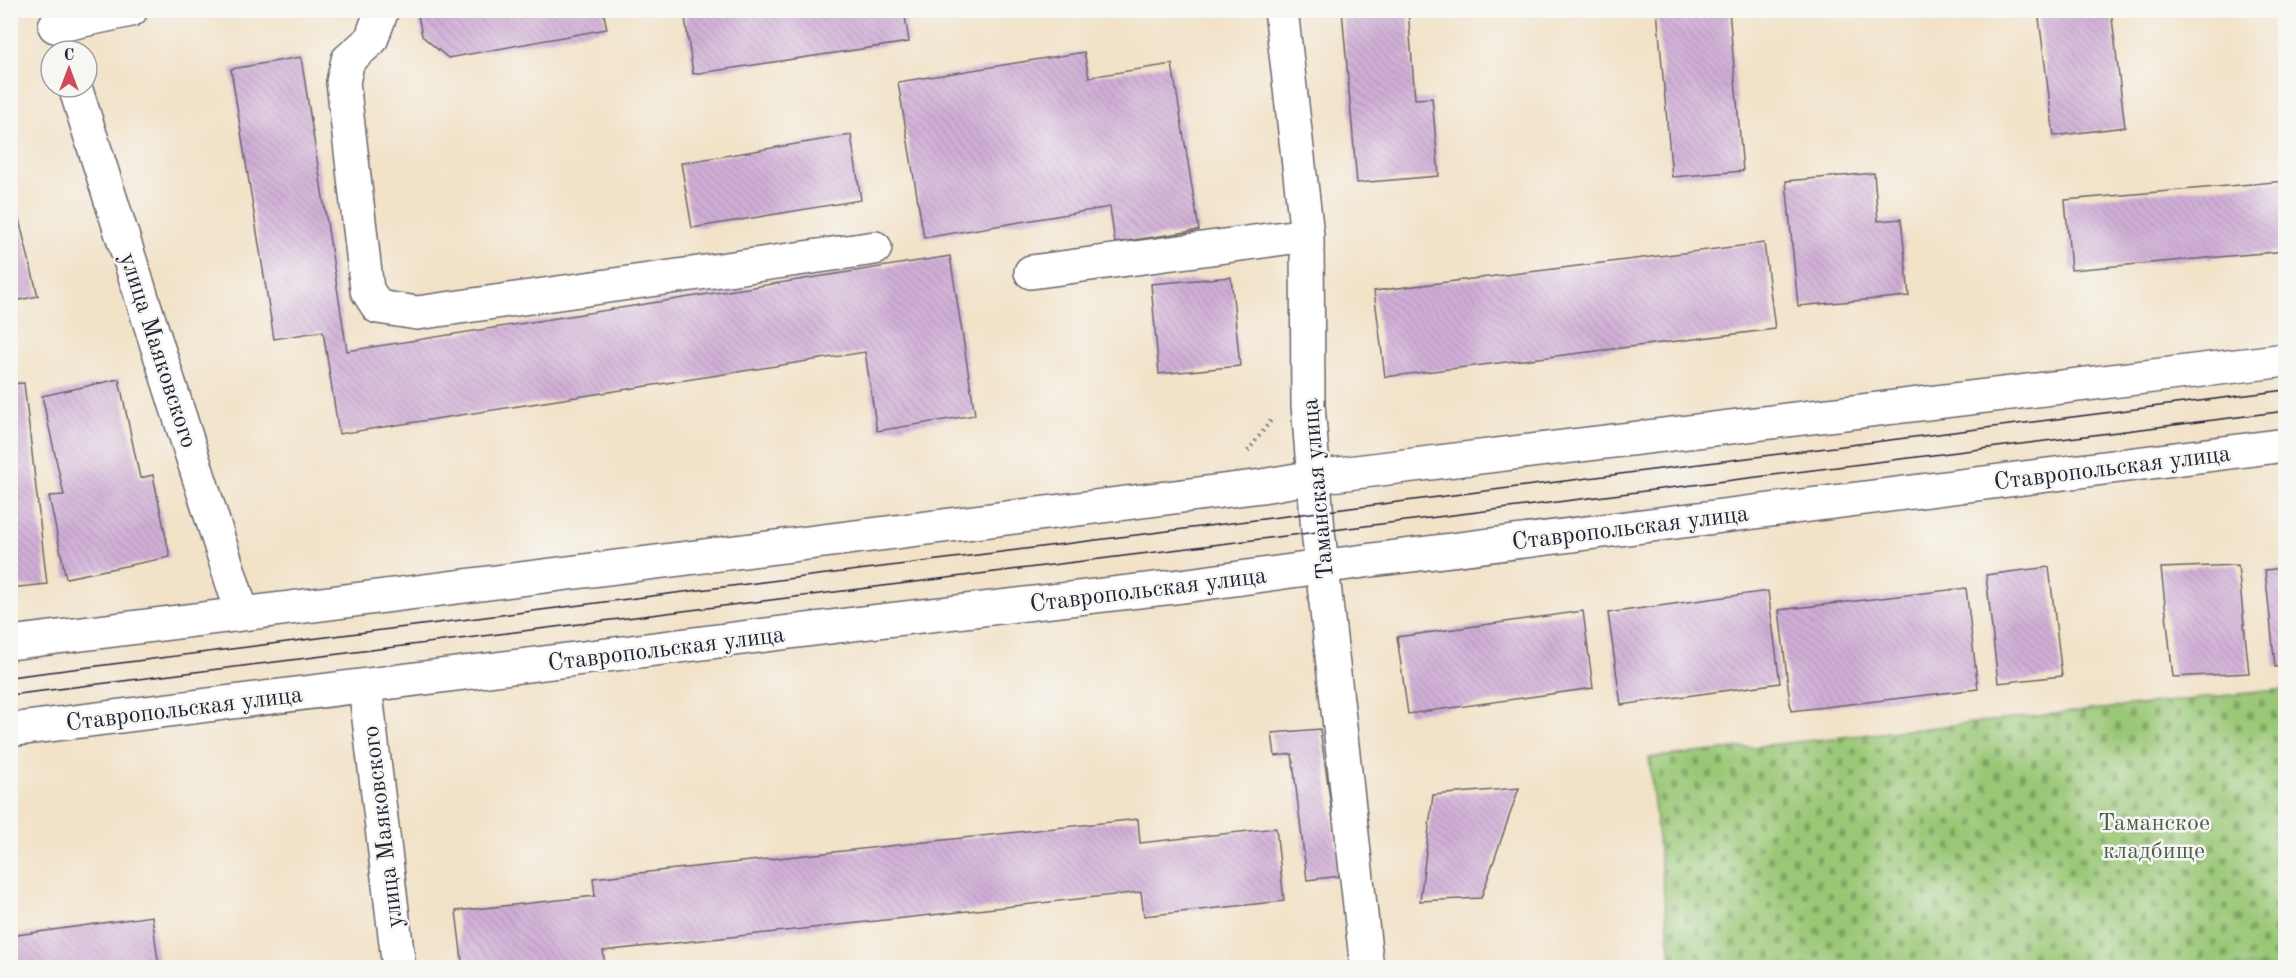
<svg xmlns="http://www.w3.org/2000/svg" width="2296" height="978" viewBox="0 0 2296 978" font-family="'Old Standard TT',serif">
  <defs>
    <pattern id="cemetery-stones" width="16" height="16" patternUnits="userSpaceOnUse" patternTransform="scale(1.5)"><rect width="16" height="16" fill="#99c775"/><path d="M2 7V4a2 2 0 0 1 4 0v3zM10 15v-3a2 2 0 0 1 4 0v3z" fill="#7ca161"/></pattern>
    <pattern id="building-back-hatch" width="6" height="6" patternUnits="userSpaceOnUse" patternTransform="scale(1.5)"><rect width="6" height="6" fill="#d0aed6"/><path d="M-1 5l2 2M0 0l6 6M5-1l2 2" fill="none" stroke="#b295b9"/></pattern>
  </defs>
  <rect width="100%" height="100%" fill="#f6f6f2"/>
  <filter id="ink" filterUnits="userSpaceOnUse"><feTurbulence type="fractalNoise" baseFrequency=".0167" numOctaves="2"/><feDisplacementMap in="SourceGraphic" scale="12" xChannelSelector="R" yChannelSelector="G"/><feConvolveMatrix kernelMatrix="1 2 1 2 8 2 1 2 1" color-interpolation-filters="sRGB"/></filter>
  <filter id="wash" filterUnits="userSpaceOnUse"><feTurbulence type="fractalNoise" baseFrequency=".008" numOctaves="4" result="noise"/><feDisplacementMap in="SourceGraphic" scale="24" xChannelSelector="R" yChannelSelector="G"/><feGaussianBlur stdDeviation="1.35" result="paint"/><feColorMatrix in="noise" values="0 0 0 0 0 0 0 0 0 0 0 0 0 0 0 0 0 1.4 0 .05"/><feComposite in="paint" operator="in"/></filter>
  <g filter="url(#wash)">
    <rect width="100%" height="100%" fill="#f2e2c8"/>
    <!-- cemetery -->
    <path fill="url(#cemetery-stones)" stroke="#5e7458" stroke-width="1.5" d="M2285 689V967H1672L1649 758Z"/>
    <g id="blocks">
      <!-- building -->
      <path fill="url(#building-back-hatch)" d="M417 10H603L607 29 448 58 422 36Z
        M684 10H904L909 42 693 74Z
        M1342 10H1408L1415 99 1432 98 1439 176 1357 183Z
        M1657 10H1729L1743 171 1672 177Z
        M2038 10H2111L2125 127 2054 136Z
        M1084 52 1089 77 1172 64 1199 230 1115 243 1110 207 924 238 898 82Z
        M301 57 347 351 950 256 975 415 877 431 865 352 339 434 323 331 274 339 231 69Z
        M851 135 861 200 692 228 681 163Z
        M1874 173 1878 221 1901 219 1909 296 1798 306 1786 181Z
        M2286 181V251L2071 270 2065 200Z
        M15 203 38 296 10 302V204Z
        M1764 243 1775 329 1385 377 1374 291Z
        M1231 277 1240 366 1159 374 1151 284Z
        M119 379 140 478 153 475 170 557 66 578 49 496 64 495 42 396Z
        M24 383 47 584 10 588V384Z
        M2238 565 2249 673 2173 677 2161 568Z
        M2049 567 2062 676 1998 683 1986 575Z
        M2286 568V666L2275 667 2265 570Z
        M1966 588 1978 689 1791 711 1779 610Z
        M1768 591 1780 683 1621 705 1608 613Z
        M1583 611 1593 688 1408 714 1397 637Z
        M1320 729 1341 876 1307 880 1292 754 1275 756 1272 733Z
        M1519 788 1481 898 1420 901 1433 795Z
        M1138 819 1140 843 1276 828 1284 901 1144 916 1141 892 603 951 605 968H463L456 911 595 896 593 878Z
        M152 916 159 968H10V936Z"/>
    </g>
  </g>
  <g filter="url(#ink)">
    <use href="#blocks" fill-opacity="0" stroke="#6b656c" stroke-width="1.5"/>
    <g fill="none" stroke-linecap="round" stroke-linejoin="round">
      <!-- minor casing -->
      <g stroke="#6b656c" stroke-width="36">
        <path id="minor" d="M382 10 371 40 348 60 343 82 367 290 378 307 417 313 875 248
          M1281 10 1307 235 1308 405 1318 531 1367 968
          M55 26 131 10
          M75 87 242 613
          M1031 272 1307 235
          M365 686 399 968"/>
      </g>
      <!-- major casing -->
      <g stroke="#6b656c" stroke-width="36">
        <path id="major" d="M10 643 1262 486 1314 477 2286 360
          M10 730 870 622 1182 586 1372 560 2286 445"/>
      </g>
      <!-- path -->
      <path stroke="#6b656c" stroke-width="4" stroke-dasharray="1.5 4.5" stroke-linecap="butt" d="M1248 451 1272 419"/>
      <!-- minor -->
      <use href="#minor" stroke="#fff" stroke-width="33"/>
      <!-- major -->
      <use href="#major" stroke="#fff" stroke-width="33"/>
      <!-- tram -->
      <path stroke="#22223b" stroke-width="1.5" d="M10 677 2286 390
        M10 695 2286 411"/>
    </g>
  </g>
  <g text-anchor="middle" stroke-width="5" stroke-linejoin="round" paint-order="stroke">
    <!-- street labels -->
    <g font-size="24" fill="#22223b" stroke="#f6f6f2">
      <text transform="translate(159 350) rotate(72)" y="8">улица Маяковского</text>
      <text transform="translate(2112 467) rotate(-7)" y="8">Ставропольская улица</text>
      <text transform="translate(1317 489) rotate(-95)" y="8">Таманская улица</text>
      <text transform="translate(1630 527) rotate(-7)" y="8">Ставропольская улица</text>
      <text transform="translate(1148 589) rotate(-7)" y="8">Ставропольская улица</text>
      <text transform="translate(666 648) rotate(-7)" y="8">Ставропольская улица</text>
      <text transform="translate(184 708) rotate(-7)" y="8">Ставропольская улица</text>
      <text transform="translate(382 827) rotate(-97)" y="8">улица Маяковского</text>
    </g>
    <!-- park labels -->
    <g font-size="24" fill="#4c5c4f" stroke="#f6f6f2">
      <text x="2154" y="830">Таманское<tspan x="2154" dy="28">кладбище</tspan></text>
    </g>
  </g>
  <!-- margin -->
  <rect width="2296" height="978" fill="none" stroke="#f6f6f2" stroke-width="36"/>
  <!-- north arrow -->
  <g transform="translate(69 69)"><circle r="28" fill="#f6f6f2" stroke="#a1a1a9" stroke-width="1.5"/>
  <path d="M0-4.5L10 22L0 15L-10 22Z" fill="#d1495b"/>
  <text y="-9" font-size="16" font-weight="bold" text-anchor="middle" fill="#22223b">С</text>
  </g>
</svg>
